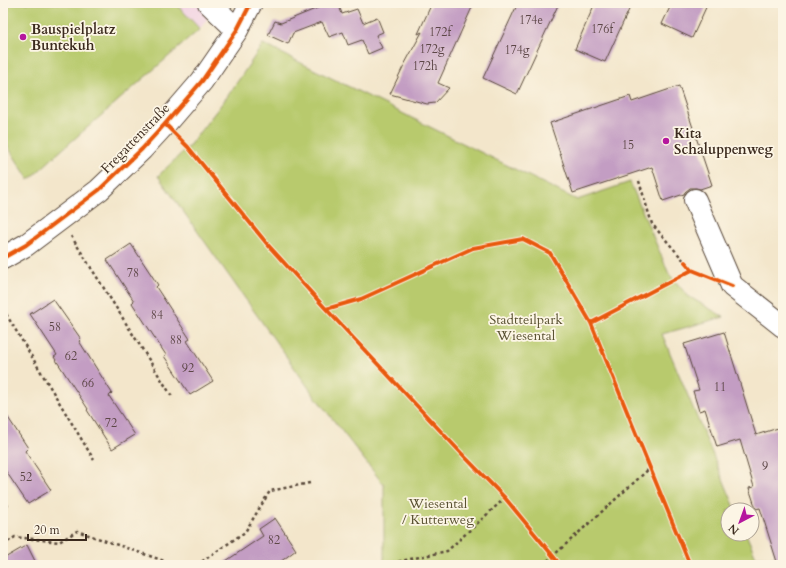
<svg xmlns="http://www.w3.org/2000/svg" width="786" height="568" viewBox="0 0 786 568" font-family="Cardo,serif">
  <rect width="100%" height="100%" fill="#fcf5e5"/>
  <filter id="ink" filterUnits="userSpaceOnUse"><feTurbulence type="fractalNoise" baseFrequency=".025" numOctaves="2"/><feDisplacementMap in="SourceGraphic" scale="8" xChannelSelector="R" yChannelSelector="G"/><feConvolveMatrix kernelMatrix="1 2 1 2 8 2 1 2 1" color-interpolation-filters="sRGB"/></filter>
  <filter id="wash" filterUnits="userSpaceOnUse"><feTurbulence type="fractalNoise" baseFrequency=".012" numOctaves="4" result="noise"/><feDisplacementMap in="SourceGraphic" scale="16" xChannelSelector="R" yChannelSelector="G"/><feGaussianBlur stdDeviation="0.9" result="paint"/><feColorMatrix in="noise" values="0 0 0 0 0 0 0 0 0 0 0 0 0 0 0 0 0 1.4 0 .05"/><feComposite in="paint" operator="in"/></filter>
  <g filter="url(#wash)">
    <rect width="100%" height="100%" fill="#f3e6cb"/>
    <!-- built -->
    <path fill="#f1d0e3" d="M175 3H218L200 29Z"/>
    <!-- green -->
    <path fill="#b8ca6d" stroke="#7a7a46" d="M3 3H175L200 29 56 155 29 180 3 139Z
      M263 44 577 200 630 182 669 274 688 296 724 317 662 334 736 510H728V534H746L756 557 783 558V565H384V485L313 394 158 176 188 147 227 97Z"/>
    <g id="blocks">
      <!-- building -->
      <path fill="#c39dc3" d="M330 3H338L342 14 357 9 363 23 377 17 383 32 376 35 382 48 368 54 362 40 348 45 343 32 329 37 322 22 293 33 288 44 268 35 275 21 281 23Z
        M432 3H474L438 83 449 88 435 103 427 104 390 94 403 67 422 32 418 34Z
        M518 3H559L517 94 483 78Z
        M595 3H632L605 62 575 49Z
        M672 3H708L692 38 662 24Z
        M679 86 712 185 700 189 696 188H690L685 192 684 194 663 201 652 167 573 193 550 123 630 96 632 102Z
        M131 244 158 285 156 287 190 339 187 341 213 381 190 395 164 356 166 355 132 303 134 301 107 260Z
        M53 299 81 339 79 341 112 393 109 396 135 435 112 449 87 410 88 409 54 357 57 355 30 314Z
        M724 332 756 435 778 428 783 445V565H778L760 508 756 509 749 488 754 487 740 440 717 447 705 409 699 411 693 391 699 390 684 344Z
        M3 410 28 448 25 451 51 490 28 504 3 467Z
        M275 518 296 550 276 565H220L263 536 259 529Z
        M27 545 37 565H3V559Z"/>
    </g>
  </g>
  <g filter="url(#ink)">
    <use href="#blocks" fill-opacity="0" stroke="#574638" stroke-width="1"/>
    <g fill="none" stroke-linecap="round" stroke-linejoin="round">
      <!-- minor casing -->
      <g stroke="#574638" stroke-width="24">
        <path id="minor" d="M209 3 237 30
          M695 200 732 286 783 326
          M3 258 26 245 99 190 142 149 165 124 202 81 237 30 251 3"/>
      </g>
      <!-- path -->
      <path stroke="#574638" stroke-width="2.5" stroke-dasharray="3 3" stroke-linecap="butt" d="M639 181 652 224 685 262
        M71 236 173 398
        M3 309 94 460
        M3 499 9 508
        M3 545 15 537 59 542 77 531 176 565
        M197 565 245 532 270 491 310 483
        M387 565 392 563 447 551 505 498
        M543 565 650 468"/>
      <!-- minor -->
      <use href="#minor" stroke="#fff" stroke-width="22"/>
      <!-- cycleway casing -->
      <g stroke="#fcf5e5" stroke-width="6">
        <path id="cycleway" d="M165 124 188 147 268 245 326 309 464 456 505 498 553 556 560 565
          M3 258 26 245 99 190 142 149 165 124 202 81 237 30 251 3
          M685 262 692 270 732 286
          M326 309 361 299 473 248 523 239 550 253 591 323 650 468 690 565
          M591 323 692 270"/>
      </g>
      <!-- cycleway -->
      <use href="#cycleway" stroke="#e8590c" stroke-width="4"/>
    </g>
  </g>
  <!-- markers -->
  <g fill="#b5179e" stroke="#fcf5e5" stroke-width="1.5">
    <circle cx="23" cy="37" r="4"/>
    <circle cx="666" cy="141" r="4"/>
  </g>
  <g text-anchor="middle" stroke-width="3.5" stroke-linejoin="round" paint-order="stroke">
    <!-- number labels -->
    <g font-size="12" fill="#5d4747">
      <text x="531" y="24">174e</text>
      <text x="602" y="33">176f</text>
      <text x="440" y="36">172f</text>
      <text x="432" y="53">172g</text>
      <text x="517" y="54">174g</text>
      <text x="425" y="70">172h</text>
      <text x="628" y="149">15</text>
      <text x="133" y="277">78</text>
      <text x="157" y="319">84</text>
      <text x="55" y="331">58</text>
      <text x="176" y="344">88</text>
      <text x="71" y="360">62</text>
      <text x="188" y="372">92</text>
      <text x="88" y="387">66</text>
      <text x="720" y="391">11</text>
      <text x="111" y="427">72</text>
      <text x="765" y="470">9</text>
      <text x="26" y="481">52</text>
      <text x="274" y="544">82</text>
    </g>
    <!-- poi labels -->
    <g font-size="14" font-weight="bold" fill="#3b2a1e" stroke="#fcf5e5" text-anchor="start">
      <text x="31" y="34">Bauspielplatz<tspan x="31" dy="16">Buntekuh</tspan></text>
      <text x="674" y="138">Kita<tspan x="674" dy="16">Schaluppenweg</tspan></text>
    </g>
    <!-- street labels -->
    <g font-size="14" fill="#3b2a1e" stroke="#fcf5e5">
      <text transform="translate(135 138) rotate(-46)" y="5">Fregattenstraße</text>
    </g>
    <!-- park labels -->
    <g font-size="14" fill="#5a5232" stroke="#fcf5e5">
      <text x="526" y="324">Stadtteilpark<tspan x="526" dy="16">Wiesental</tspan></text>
      <text x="438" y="508">Wiesental<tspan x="438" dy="16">/ Kutterweg</tspan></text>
    </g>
  </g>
  <!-- margin -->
  <rect width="786" height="568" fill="none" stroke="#fcf5e5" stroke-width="16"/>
  <!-- north arrow -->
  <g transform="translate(740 522) rotate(221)"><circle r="19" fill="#fcf5e5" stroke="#afa495"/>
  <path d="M0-3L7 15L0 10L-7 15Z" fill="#b5179e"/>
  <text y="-6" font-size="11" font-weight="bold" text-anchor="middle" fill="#3b2a1e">N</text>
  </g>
  <!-- scale -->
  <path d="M28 534v6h58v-6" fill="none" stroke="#3b2a1e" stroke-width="2"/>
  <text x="34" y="534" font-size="12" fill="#3b2a1e" stroke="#fcf5e5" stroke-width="3" paint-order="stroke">20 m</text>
</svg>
